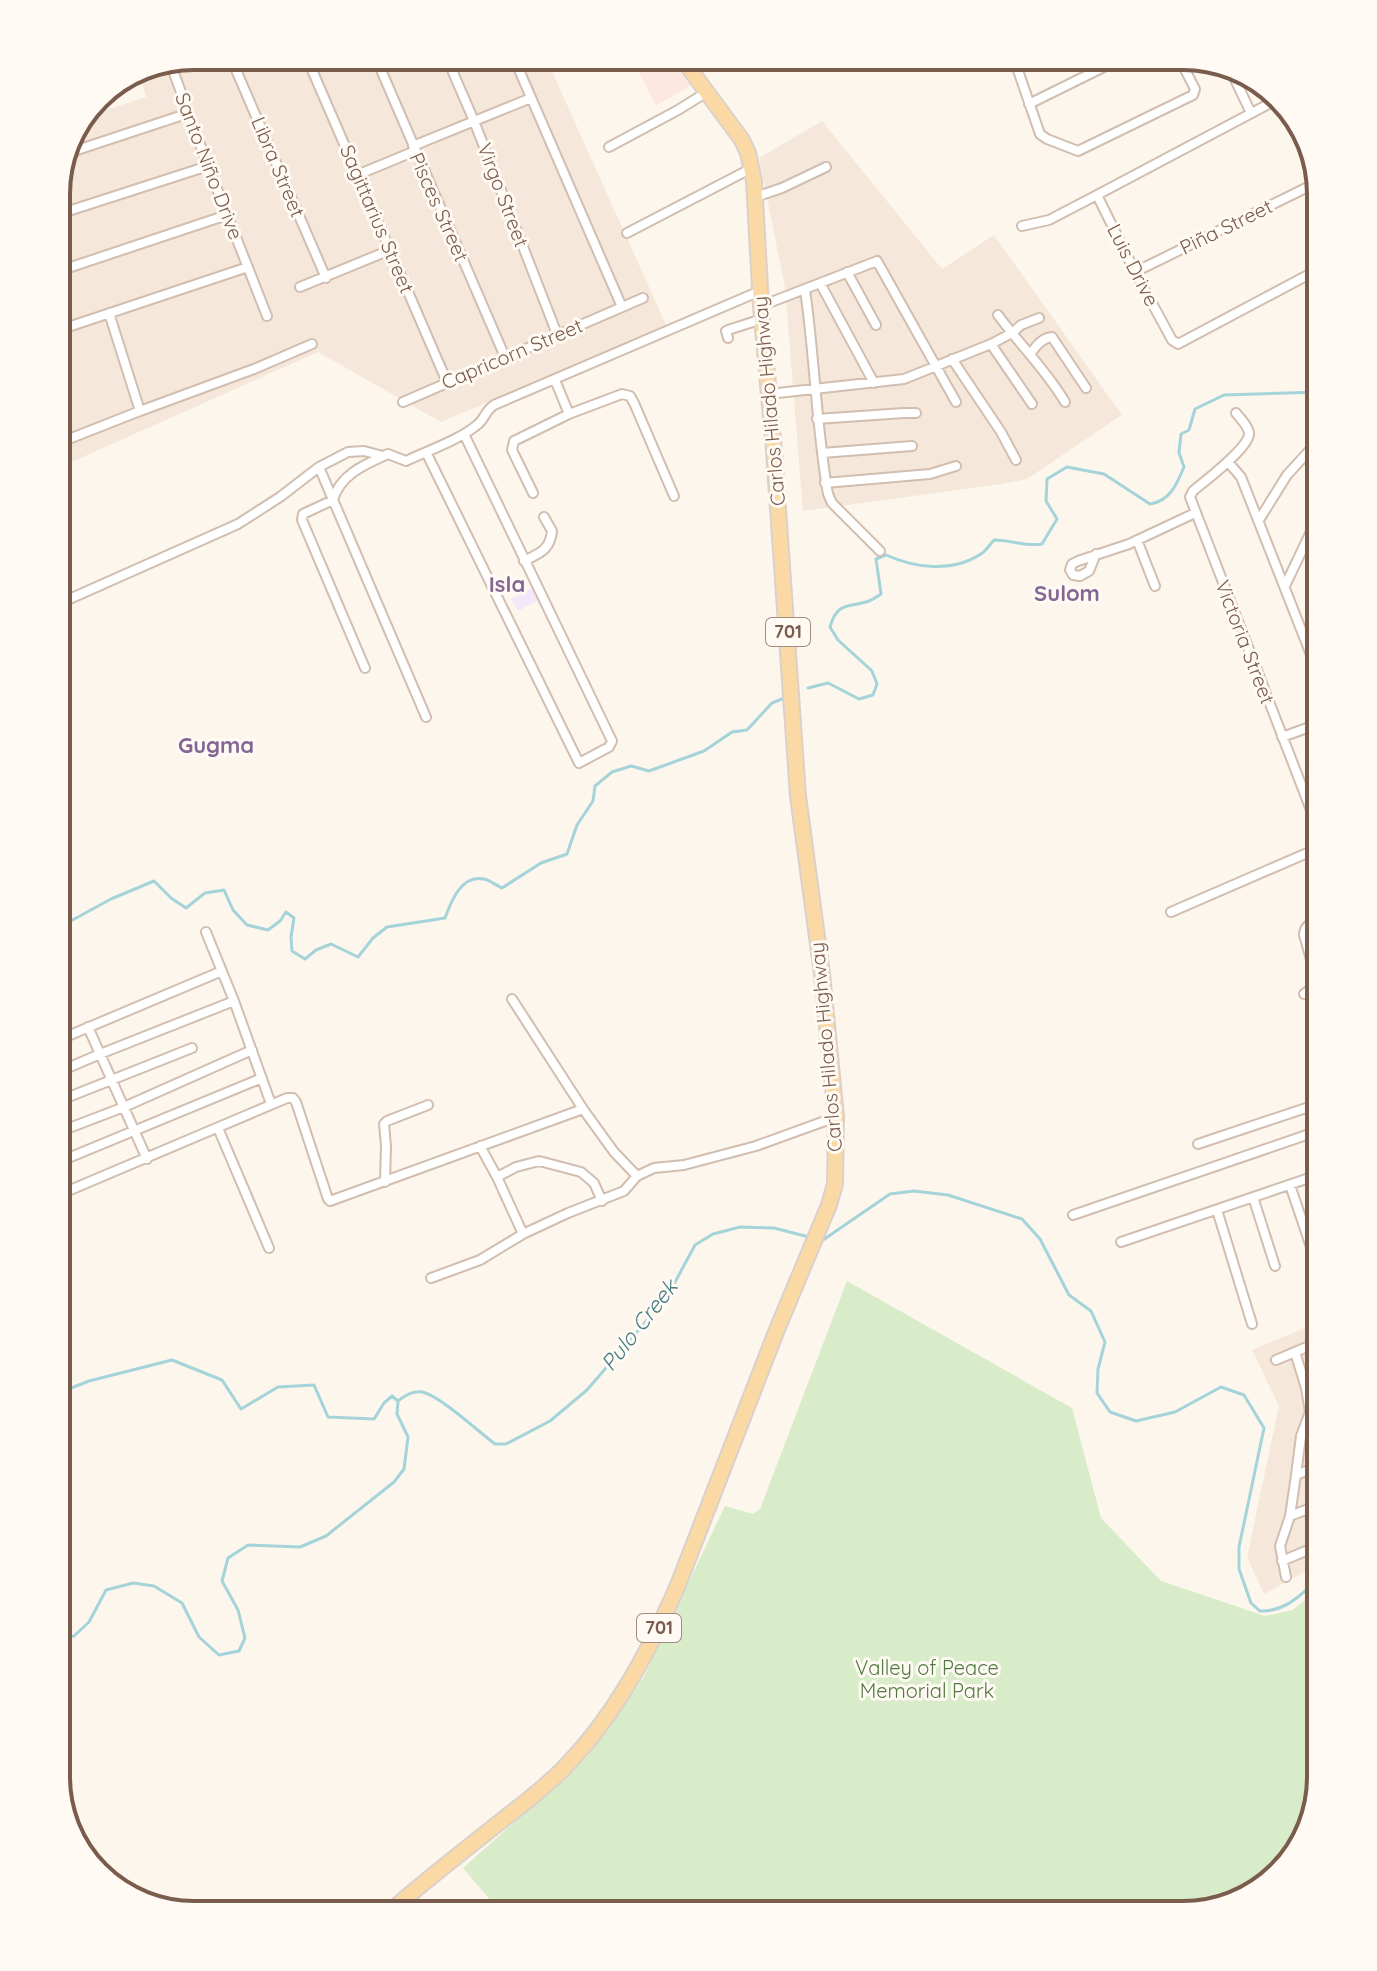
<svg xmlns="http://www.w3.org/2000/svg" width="1377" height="1971" viewBox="0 0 1377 1971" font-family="Quicksand,sans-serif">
  <rect width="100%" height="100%" fill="#fdf6ec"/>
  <!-- residential -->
  <path fill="#f5e8da" d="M194 56H545L667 327 441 422 318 352 56 469V184L70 133 81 118 146 97 140 76Z
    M822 121 942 269 994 235 1122 415 1027 479 1002 484 803 511 785 288 759 158Z
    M1321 1321V1563L1264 1594 1247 1557 1279 1406 1252 1350Z"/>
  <!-- commercial -->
  <path fill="#fde8e0" d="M668 56 690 86 656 106 639 72Z"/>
  <!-- education -->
  <path fill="#f3e8fa" d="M534 587 540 599 518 611 511 599Z"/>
  <!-- green -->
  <path fill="#d8ecc9" d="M847 1281 1072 1408 1101 1518 1161 1581 1265 1616 1293 1610 1321 1586V1778L1302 1847 1252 1897 1184 1915H503L463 1868 587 1757 643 1678 725 1506 753 1514 760 1509Z"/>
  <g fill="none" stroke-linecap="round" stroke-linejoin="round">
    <!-- stream -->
    <path stroke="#a5d3da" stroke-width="3" d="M808 688 828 683 859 699 873 695 877 684 872 671 838 640 830 627C837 601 849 608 869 601 872 600 878 596 881 594L876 559 886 555C915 568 952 573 981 554 986 551 990 544 994 540 1011 540 1026 547 1042 544L1057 519 1046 501 1047 479 1067 467 1104 474 1150 504C1170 501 1177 484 1184 467L1179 453 1181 434 1189 430 1195 409 1224 395 1321 392
      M56 1005 61 1001 62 959 67 923 111 899 154 881 171 898 186 908 205 893 224 890 233 910 247 925 268 930 280 921 286 912 294 918 291 937 292 951 305 959 316 950 331 944 358 957 373 938 387 927 445 918C451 902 461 874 484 879 490 880 497 886 502 888L541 863 567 854 577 825 593 801 595 786 612 772 631 766 649 771 704 751 732 732 747 730 772 703 782 699
      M820 1240H823L890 1194 914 1191 948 1195 1022 1219 1040 1239 1069 1295 1091 1311 1105 1342 1098 1369 1097 1393 1110 1412 1136 1421 1175 1412 1221 1387 1244 1395 1264 1428 1239 1547V1569L1251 1603 1260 1611C1287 1612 1302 1593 1321 1577
      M56 1394 89 1381 172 1360 222 1380 241 1409 278 1387 314 1385 328 1417 374 1419 384 1403 392 1396 398 1401
      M56 1640 74 1636 89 1622 106 1590 133 1583 154 1586 182 1603 199 1637 219 1655 239 1651 245 1638 238 1610 222 1581 228 1558 248 1545 300 1547 326 1536 394 1482 404 1469 408 1437 397 1414 398 1401C406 1395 412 1391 422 1392 439 1395 479 1432 495 1444H506L550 1421 587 1390 667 1297 695 1245 713 1234 740 1227 774 1228 809 1237"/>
    <!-- minor casing -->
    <g stroke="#d1beb0" stroke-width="12">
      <path id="minor" d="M230 56 326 278
        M306 56 447 382
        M375 56 505 357
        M446 56 474 121 557 334
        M513 56 622 307
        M1013 56 1040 134 1047 139 1078 151 1193 95 1195 89 1178 56
        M171 65 208 166 267 316
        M1230 69 1251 113
        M1278 99 1097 195 1135 272 1172 340 1178 344 1321 268
        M1029 104 1126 56
        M413 146 531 98
        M609 147 678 110 707 92
        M65 154 189 113
        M357 175 415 151
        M755 197 782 188 826 167
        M56 215 208 166
        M1022 226 1049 220 1097 195
        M627 233 752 168
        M56 272 227 215
        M847 272 876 325
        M1135 272 1318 182
        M820 283 874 383
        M300 287 390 250
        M805 290C815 358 816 426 828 494L832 503 880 551
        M761 306 877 261 956 402
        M109 313 140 411 254 369 312 344
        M998 315C1020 345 1046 370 1065 402
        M56 331 248 267
        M728 338 726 331 728 330 762 319
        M991 344 1032 404
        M1031 353C1036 346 1042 338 1052 337L1086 388
        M952 359 1001 432 1016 460
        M555 380 569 414
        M769 394 904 379 991 344 1012 333 1021 325 1039 318
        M403 402 643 298
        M1236 413C1240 418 1250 428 1249 435 1246 450 1205 481 1193 491L1190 497 1321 836
        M817 419 904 413H916
        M56 444 140 411
        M426 452 579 763 609 747 612 741 464 434
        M822 453 912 446
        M1228 462 1241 477 1321 680
        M319 467 426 717
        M825 483 930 474 956 466
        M533 493 512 450 514 441 569 414 622 394 630 396 634 403 674 496
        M1259 520 1287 475 1321 438
        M1137 540 1155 586
        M1096 554 1089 571 1080 576 1073 575 1070 570 1072 564 1078 561 1129 544 1195 513
        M524 561C540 553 550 550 552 531L544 517
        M1285 586 1316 521 1321 515
        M56 605 238 524 280 497 319 467 348 452 364 451 383 456
        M365 668 302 520 303 514 333 500C340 474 366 464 388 454L406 461C427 451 459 440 477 425 485 419 485 411 494 405L760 291
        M1282 737 1321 723
        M1171 912 1321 847
        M206 932 234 1001 271 1104
        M1304 994 1318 984 1304 935C1304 925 1313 922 1321 919
        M512 999 583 1109
        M88 1027 147 1159
        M56 1041 222 971
        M56 1073 100 1054 234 1001
        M56 1102 192 1048
        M218 1128 269 1248
        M56 1133 124 1107 252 1050
        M1198 1144 1321 1103
        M480 1146 497 1177 523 1234
        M56 1163 262 1078
        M637 1176 654 1168 684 1165 756 1146 836 1117
        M497 1177 516 1167 539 1161 581 1172 594 1183 602 1201
        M385 1182 386 1146 384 1124 387 1121 428 1105
        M1290 1185 1311 1247
        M56 1196 287 1098H293L296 1102 328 1199 330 1201 583 1109 614 1152 637 1176 624 1191 568 1213 523 1234 480 1260 431 1278
        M1253 1197 1275 1266
        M1217 1210 1252 1324
        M1073 1215 1321 1130
        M1121 1242 1321 1174
        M1276 1360 1295 1352
        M1306 1388 1321 1382
        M1301 1436 1321 1428
        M1296 1475 1301 1436 1310 1412 1306 1388 1295 1352 1321 1341
        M1290 1516 1296 1475 1321 1465
        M1282 1561 1308 1550
        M1286 1577 1280 1546 1290 1516 1321 1504"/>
    </g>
    <!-- primary casing -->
    <g stroke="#dad1cd" stroke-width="18">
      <path id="primary" d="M386 1915C423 1882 462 1852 500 1822 523 1804 546 1787 566 1766 616 1714 649 1651 678 1585L776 1332 829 1205 835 1184 836 1117 822 974 798 796 774 451 761 306 754 181 748 153 742 140 680 56"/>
    </g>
    <!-- minor -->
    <use href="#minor" stroke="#fff" stroke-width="8"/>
    <!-- primary -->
    <use href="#primary" stroke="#fbd9a5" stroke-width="14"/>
  </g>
  <g text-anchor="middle" stroke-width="6" stroke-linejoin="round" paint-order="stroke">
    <!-- shield labels -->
    <g fill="#fffaf3" stroke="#a28b7f" stroke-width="2">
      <rect x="766" y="618" width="44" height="28" rx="6"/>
      <rect x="637" y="1614" width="44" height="28" rx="6"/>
    </g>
    <g font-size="18" font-weight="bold" fill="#7a5c4d">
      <text x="788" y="638">701</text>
      <text x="659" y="1634">701</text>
    </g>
    <!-- street labels -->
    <g font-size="20" fill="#7a5c4d" stroke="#fffaf3">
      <text transform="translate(209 166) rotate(69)" y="7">Santo Niño Drive</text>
      <text transform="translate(278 167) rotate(67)" y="7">Libra Street</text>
      <text transform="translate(503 195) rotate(69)" y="7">Virgo Street</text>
      <text transform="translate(439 207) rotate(66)" y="7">Pisces Street</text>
      <text transform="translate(377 219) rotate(67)" y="7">Sagittarius Street</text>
      <text transform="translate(1226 227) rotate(-26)" y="7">Piña Street</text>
      <text transform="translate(1133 265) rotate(63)" y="7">Luis Drive</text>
      <text transform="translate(512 354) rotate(-23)" y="7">Capricorn Street</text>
      <text transform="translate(769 401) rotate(-95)" y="7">Carlos Hilado Highway</text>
      <text transform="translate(1245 642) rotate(69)" y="7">Victoria Street</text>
      <text transform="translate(826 1047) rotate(-95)" y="7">Carlos Hilado Highway</text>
    </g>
    <!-- park labels -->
    <g font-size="20" fill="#537a41" stroke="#fffaf3">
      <text x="927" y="1675">Valley of Peace<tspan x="927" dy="23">Memorial Park</tspan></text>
    </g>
    <!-- neighbourhood labels -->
    <g font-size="22" font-weight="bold" fill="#846695" stroke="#fffaf3">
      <text x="507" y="592">Isla</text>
      <text x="1067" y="601">Sulom</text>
      <text x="216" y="753">Gugma</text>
    </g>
    <!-- water labels -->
    <g font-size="22" font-style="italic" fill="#437c86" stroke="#fffaf3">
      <text transform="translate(639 1325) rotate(-52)" y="8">Pulo Creek</text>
    </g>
  </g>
  <!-- crop -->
  <path d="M0 0H1377V1971H0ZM194 70H1183A124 124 0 0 1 1307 194V1777A124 124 0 0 1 1183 1901H194A124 124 0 0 1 70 1777V194A124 124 0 0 1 194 70Z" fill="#fffaf3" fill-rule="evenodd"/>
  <path fill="none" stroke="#7a5c4d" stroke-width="4" d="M194 70H1183A124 124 0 0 1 1307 194V1777A124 124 0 0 1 1183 1901H194A124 124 0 0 1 70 1777V194A124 124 0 0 1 194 70Z"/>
</svg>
